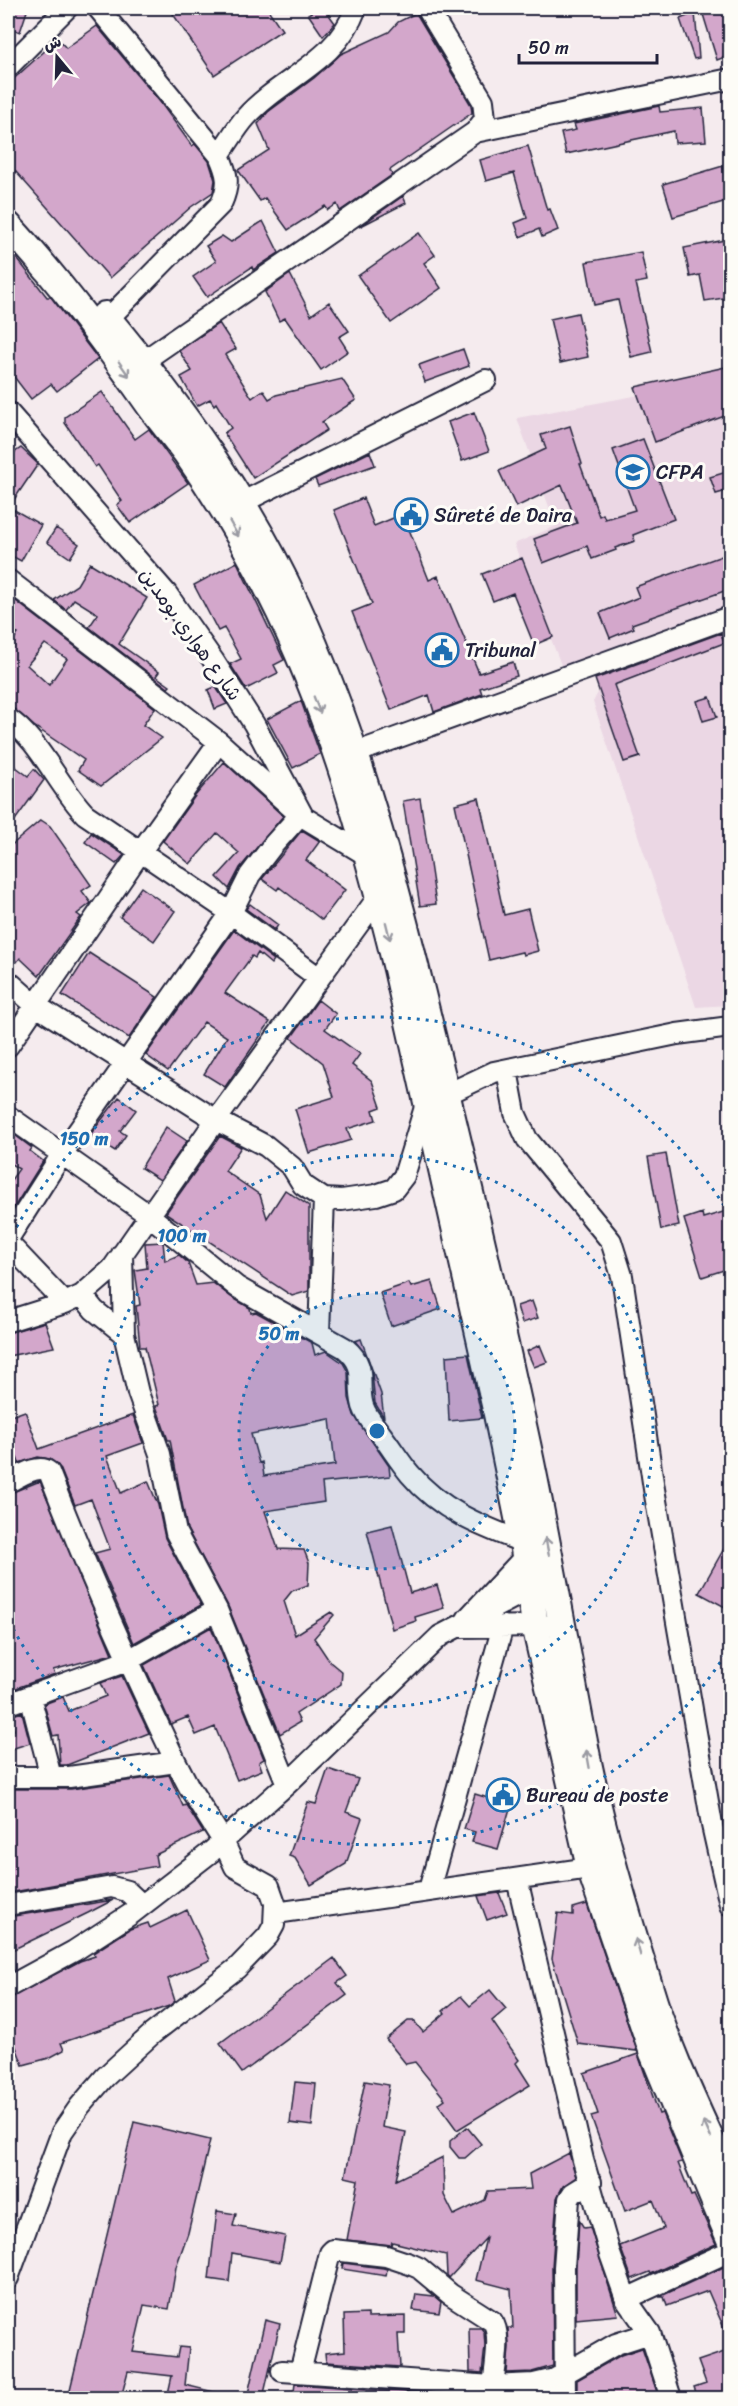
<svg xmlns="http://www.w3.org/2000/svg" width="738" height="2406" viewBox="0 0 738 2406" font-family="Sriracha,'Playpen Sans Arabic',sans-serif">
  <rect width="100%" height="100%" fill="#f5ebee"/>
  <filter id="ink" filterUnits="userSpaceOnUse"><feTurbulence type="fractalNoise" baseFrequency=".0167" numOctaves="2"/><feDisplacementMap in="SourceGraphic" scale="12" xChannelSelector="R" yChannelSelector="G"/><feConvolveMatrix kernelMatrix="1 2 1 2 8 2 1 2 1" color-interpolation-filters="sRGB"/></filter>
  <g filter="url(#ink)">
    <!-- built -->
    <path fill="#ebd7e4" d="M730 378V609L563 670 514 544 556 526 517 418Z
      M730 637V1005L696 1007 593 702 602 685Z"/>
    <!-- building -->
    <path fill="#d3a7cb" stroke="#22223b" stroke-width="1.5" fill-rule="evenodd" d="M8 8H18L27 11 20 32 8 27Z
      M169 8H267L282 30 214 75Z
      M318 8H324L335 23 323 36 308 14Z
      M712 8H730V55L717 60 702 11Z
      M416 13 471 105 472 113 390 170 392 175 340 211 337 204 328 210 325 206 288 230 265 198 260 201 238 170 269 150 258 124 268 112 314 78 341 54 389 32 398 22Z
      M695 13 699 58 694 59 680 19Z
      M97 26 160 102 192 146 195 144 209 161 215 180 213 192 191 207 110 278 8 163V84L58 39 66 48Z
      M659 106 660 112 703 108 706 141 675 143 674 131 566 154 561 133 576 130 574 124Z
      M528 146 547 210 550 209 558 230 542 237 539 229 520 237 515 223 527 218 514 173 486 181 480 160Z
      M723 166 730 200 673 217 663 184Z
      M403 196 406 203 359 227Z
      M263 221 279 253 253 270 252 267 207 297 193 277 216 261 206 246 222 236 231 242Z
      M419 233 435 255 424 263 441 288 391 323 358 276Z
      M730 239V297L705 301 700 275 690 277 684 248Z
      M8 247 47 297H51L98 359 57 391 51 384 31 399 8 369Z
      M641 252 647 281 636 283 652 352 631 357 618 300 594 305 586 262Z
      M290 274 311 315 329 302 349 331 339 337 348 351 321 370 285 318 279 321 265 292Z
      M578 313 588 357 560 363 550 319Z
      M219 323 236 349 225 355 252 398 263 390 269 399 276 395 342 379 356 400 322 422 327 430 253 478 224 433 231 428 216 403 214 405 210 399 197 406 181 377 192 371 179 351Z
      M463 349 469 366 425 382 419 365Z
      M730 366V414L655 442 635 387Z
      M102 392 135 439 149 429 188 483 130 523 117 505 122 501 98 465 95 467 65 423V417Z
      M474 412 489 451 462 461 448 422Z
      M570 426 582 464H580L599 516 603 514 605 519 635 510 613 450 643 439 674 519 633 535 635 541 615 548 616 550 592 559 587 546 543 563 534 539 577 523 562 485 516 507 499 471 546 449 541 435Z
      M21 448 38 464 9 507 41 525 21 561 8 554V457Z
      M370 452 375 465 318 486 315 479Z
      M730 471V490L716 494 710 477Z
      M363 498 374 526 403 514 429 580 438 576 479 673 513 662 517 676 480 688 482 694 434 712 429 695 391 710 352 612 372 604 334 510Z
      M56 528 79 544 70 558 47 542Z
      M730 553V589L632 624 634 628 610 638 600 613 639 597 635 587Z
      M522 558 553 637 534 645 513 593 493 601 482 574Z
      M237 562 284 660 274 665 278 673 246 689 230 664 241 659 224 628 218 631 194 585Z
      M90 563 147 598 119 644 159 672 156 676 170 686 168 688 89 627 98 614 74 599 66 610 54 600 77 585Z
      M8 595 155 708 143 725 162 738 101 786 78 770 84 760 34 726 15 710 8 707V647L18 634 8 629ZM45 644 67 659 49 685 27 665Z
      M721 633 724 643 614 685 640 757 624 762 595 679Z
      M213 683 227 704 215 709 208 690 215 687Z
      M710 697 717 717 703 721 697 701Z
      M301 701 320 754 293 768 267 719Z
      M8 761 28 776 34 769 44 780 8 830Z
      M224 762 283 816 240 868 229 889 217 877 239 853 217 833 190 864 163 841 195 796Z
      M420 798 436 904 420 906 403 801Z
      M479 798 504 915 528 909 538 951 523 955 522 952 489 960 455 804Z
      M41 820 50 826 91 885 82 891 91 903 77 914 81 917 39 976 20 958 17 962 8 954V848Z
      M302 830 320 841 306 860 345 890 322 920 279 887 277 890 262 879Z
      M91 833 124 855 116 864 85 842Z
      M141 887 175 911 154 941 120 917Z
      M250 904 278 925 275 930 246 909Z
      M234 930 274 960 271 964 258 953 255 958 252 956 225 993 270 1022 225 1087 204 1074 227 1037 204 1022 168 1071 146 1055Z
      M89 953 157 997 129 1038 62 995Z
      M318 1000 336 1014 325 1029 360 1054 352 1065 372 1081 381 1107 373 1110 376 1120 347 1129 351 1140 309 1153 295 1109 334 1097 323 1063 291 1038Z
      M119 1097 136 1110 120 1131 126 1135 115 1151 90 1135Z
      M166 1127 187 1141 160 1180 141 1168Z
      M8 1130 32 1148 30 1151 43 1161 8 1217V1184L19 1169 8 1162Z
      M220 1136 241 1147 225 1171 260 1195 267 1218 285 1190 309 1206V1291L292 1296 166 1213Z
      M666 1154 679 1226 661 1230 648 1157Z
      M730 1210V1268L702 1277 684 1219 702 1213 703 1218Z
      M163 1242 165 1261 179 1255 188 1263 196 1285 213 1283 231 1297 250 1308 251 1313 256 1312 312 1343 315 1355 326 1351 343 1363 348 1372 349 1398 354 1415 389 1466 390 1476 322 1483 324 1502 265 1511 278 1549 304 1550 309 1563 308 1585 292 1591 284 1601 295 1635 331 1612 334 1615 314 1638 330 1662 342 1672 341 1684 296 1714 300 1722 280 1734 228 1606 187 1529 170 1440H168L156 1406 159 1405 145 1347H140L136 1306 140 1305 135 1270 147 1268 145 1243ZM330 1419 335 1465 264 1476 262 1462 259 1463 251 1434Z
      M432 1281 441 1309 391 1326 380 1293 409 1283 411 1287Z
      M532 1301 538 1318 522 1323 517 1306Z
      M45 1322 54 1347 8 1356V1333Z
      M361 1339 381 1394 384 1418 375 1403 372 1373 368 1358 355 1341Z
      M540 1345 547 1362 534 1367 527 1351Z
      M468 1354 482 1418 449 1421 446 1356Z
      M25 1411 39 1449 133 1415 143 1443 107 1456 121 1493 148 1481 158 1505 165 1538 201 1605 134 1643 95 1553 110 1549 91 1499 75 1505 60 1468 50 1459 38 1457 19 1463 8 1432V1417Z
      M40 1481 112 1654 53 1670 55 1674 8 1691V1494Z
      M392 1525 410 1593 437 1585 444 1608 415 1617 416 1621 392 1629 367 1531Z
      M730 1538V1597L725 1607 699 1593Z
      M211 1627 264 1759 259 1762 262 1770 237 1780 215 1727 196 1735 188 1717 171 1724 144 1665Z
      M122 1676 149 1733 67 1765H60L58 1735 53 1736 44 1704 63 1697 69 1711 106 1696 100 1683Z
      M22 1712 30 1743 8 1750V1732L14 1730 10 1716Z
      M328 1769 358 1779 346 1812 362 1818 346 1864 311 1885 295 1858 289 1856 308 1802 316 1804Z
      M169 1775 183 1806 186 1805 203 1832 155 1855 157 1866 8 1893V1789H71Z
      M475 1794 511 1805 498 1849 472 1842 475 1832 464 1829Z
      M499 1893 507 1913 487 1920 478 1896Z
      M113 1900 88 1913 8 1952V1917Z
      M587 1904 637 2051 578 2044 552 1959 558 1913 573 1915V1908Z
      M187 1910 210 1960 168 1979 175 2001 169 2006 61 2043 64 2050 49 2058 23 2065 16 2047 8 2050V1999L80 1961 95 1956 93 1953 130 1929 148 1923 150 1928Z
      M334 1958 347 1976 337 1983 347 1995 242 2073 220 2043Z
      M490 1990 506 2009 492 2021 519 2060 516 2063 530 2085 457 2130 438 2104 445 2099 415 2062 406 2064 386 2039 408 2021H414L423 2032 445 2013 443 2011 461 1996 470 2006Z
      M638 2054 659 2114 662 2113 682 2162 678 2163 691 2196 694 2195 716 2244 651 2274 650 2272 632 2279 620 2246 664 2228 653 2200 625 2211 591 2116 598 2114 584 2073Z
      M365 2081 389 2085 382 2127 406 2132 396 2180 443 2157 444 2195 454 2215 485 2200 488 2191 531 2189 529 2174 569 2153 576 2177 563 2186 557 2198 552 2267 553 2366 532 2372 507 2373 509 2347 508 2328H513L511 2289 476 2280 486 2238 449 2278 447 2275 446 2255 392 2242 391 2245 347 2240 358 2180 345 2177Z
      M295 2082 316 2084 312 2126 290 2123Z
      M134 2122 210 2140 188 2233 176 2267 169 2309 144 2305 133 2352 177 2357 179 2347 189 2348 185 2385 218 2393V2398H167L172 2376 128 2371 121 2398H68Z
      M467 2127 481 2144 465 2158H459L450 2147V2141Z
      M217 2211 236 2214 233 2226 285 2236 280 2262 232 2253 229 2282 209 2279Z
      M579 2220 584 2228 590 2227 618 2315 576 2319V2267Z
      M343 2263 383 2268 387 2269 386 2276 342 2269Z
      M730 2264V2342L708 2291 667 2306 664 2297H659Z
      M416 2294 434 2296 441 2302 439 2313 413 2310Z
      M368 2314V2317L405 2316V2334H398L400 2367 326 2362 325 2353 345 2351 344 2315Z
      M265 2320 280 2324 263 2398H247Z
      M469 2328H481L484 2332 485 2346 482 2373 470 2372Z
      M642 2348 659 2398H577V2380L621 2355Z
      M730 2350V2398H698L694 2387 706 2383 698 2361Z
      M295 2384 408 2392V2398H293Z"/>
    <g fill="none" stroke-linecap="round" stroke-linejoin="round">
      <!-- minor casing -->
      <g stroke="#22223b" stroke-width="24">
        <path id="minor" d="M98 8 219 155C228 175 230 184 221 204L100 327
          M8 67 67 8
          M475 132 730 79
          M219 155C228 143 236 128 246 117 282 77 336 63 356 8
          M142 362 475 132 485 119 483 101 427 8
          M8 412 167 594 213 660 254 724 304 818
          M241 503 486 380
          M8 580 219 742 300 815 368 856
          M8 719C38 738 59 787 85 814L231 913 319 978
          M341 758 730 617
          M8 981 35 1005 216 1120 266 1146 292 1167 303 1185 324 1199 342 1200 376 1195 394 1189 404 1176 426 1104 494 1072 677 1034 730 1027
          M8 1046 141 851 219 742
          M507 1070 515 1113 527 1139 611 1241 622 1276 654 1489 712 1825 730 1905
          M8 1116 150 1216 237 1287 345 1348C369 1368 356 1381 363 1406 367 1418 376 1427 383 1437 392 1449 400 1462 410 1474 440 1510 480 1526 523 1542
          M8 1239 62 1154 231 913 250 875 273 845 300 815
          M8 1243 65 1303
          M122 1254 124 1334 138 1393 160 1454 176 1533 217 1610
          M82 1295 94 1310 124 1334
          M8 1321 65 1303 82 1295 112 1269 216 1120 379 896
          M319 1333 324 1199
          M8 1482C19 1477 38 1463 49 1472 87 1571 130 1666 176 1762
          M461 1627 549 1626
          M30 1696 51 1777
          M8 1704 127 1661 217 1610 287 1784
          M8 1777H69L176 1762 189 1787 223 1841 235 1867 269 1886 275 1903 274 1925 268 1936 237 1968 152 2034 105 2077 80 2106 62 2132 8 2278
          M517 1879 583 2160 610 2254 626 2299 650 2333 671 2398
          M429 1890 503 1626
          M8 1905 112 1887 127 1891 142 1905
          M276 1913 590 1868
          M8 1987 74 1951 131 1914 211 1852 287 1784 440 1636 530 1589 540 1586
          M626 2299 730 2251
          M282 2371 492 2386 534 2384 555 2379 616 2344 650 2333
          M300 2372 330 2253 333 2250 386 2256 410 2264 419 2268 450 2294 492 2321C504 2335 492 2379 492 2398
          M565 2398 564 2267 569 2199 573 2193 591 2182"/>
      </g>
      <!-- major casing -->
      <g stroke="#22223b" stroke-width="30">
        <path id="major" d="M8 225C58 279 103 339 145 399 158 418 173 435 186 453 217 497 246 545 270 593 329 709 366 843 397 969L497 1414 523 1542 535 1625 590 1868 653 2053 730 2239
          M105 315C179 404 249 501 297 606 360 743 397 889 432 1035 466 1174 499 1313 529 1453 551 1558 568 1663 589 1767 605 1842 627 1916 650 1989 670 2056 702 2119 730 2182
          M470 1620 524 1562"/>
      </g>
      <!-- minor -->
      <use href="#minor" stroke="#fdfcf7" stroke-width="20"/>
      <!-- major -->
      <use href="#major" stroke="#fdfcf7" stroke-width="26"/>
    </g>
    <!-- one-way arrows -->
    <defs><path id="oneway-shaft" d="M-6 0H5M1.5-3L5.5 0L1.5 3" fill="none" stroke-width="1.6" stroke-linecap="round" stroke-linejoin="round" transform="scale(1.5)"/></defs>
    <g stroke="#9a9aa2">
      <use href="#oneway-shaft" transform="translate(124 369) rotate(55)"/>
      <use href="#oneway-shaft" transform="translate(234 529) rotate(60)"/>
      <use href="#oneway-shaft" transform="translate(317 705) rotate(69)"/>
      <use href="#oneway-shaft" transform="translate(388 931) rotate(76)"/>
      <use href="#oneway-shaft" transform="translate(547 1546) rotate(-101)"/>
      <use href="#oneway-shaft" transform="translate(588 1759) rotate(-100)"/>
      <use href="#oneway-shaft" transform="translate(638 1947) rotate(-106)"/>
      <use href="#oneway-shaft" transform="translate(707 2129) rotate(-114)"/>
    </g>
  </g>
  <!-- distance rings -->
  <circle cx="377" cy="1431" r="138" fill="#1f6fb2" fill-opacity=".12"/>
  <g fill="none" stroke="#1f6fb2" stroke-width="3" stroke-dasharray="3 6">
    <circle cx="377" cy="1431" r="138"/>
    <circle cx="377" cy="1431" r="276"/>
    <path d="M730 1647A414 414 0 0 1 8 1619M8 1243A414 414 0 0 1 730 1215"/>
  </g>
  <!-- icons -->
  <defs>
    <g id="university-ring" transform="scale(1.725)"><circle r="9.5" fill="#fdfcf7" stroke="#1f6fb2" stroke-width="1.5"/><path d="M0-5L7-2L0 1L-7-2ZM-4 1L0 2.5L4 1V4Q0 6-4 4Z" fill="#1f6fb2"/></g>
    <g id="civic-ring" transform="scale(1.725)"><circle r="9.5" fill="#fdfcf7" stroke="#1f6fb2" stroke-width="1.5"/><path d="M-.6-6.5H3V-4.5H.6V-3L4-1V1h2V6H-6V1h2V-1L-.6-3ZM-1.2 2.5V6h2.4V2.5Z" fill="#1f6fb2"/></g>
  </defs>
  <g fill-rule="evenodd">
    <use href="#university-ring" x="633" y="472"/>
    <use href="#civic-ring" x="411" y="515"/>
    <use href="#civic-ring" x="442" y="650"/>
    <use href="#civic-ring" x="503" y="1795"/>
  </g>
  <g text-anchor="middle" stroke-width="6" stroke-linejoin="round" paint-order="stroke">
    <!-- poi labels -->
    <g font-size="20" fill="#22223b" stroke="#fdfcf7" text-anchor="start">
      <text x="656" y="479">CFPA</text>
      <text x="434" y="522">Sûreté de Daira</text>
      <text x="465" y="657">Tribunal</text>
      <text x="526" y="1802">Bureau de poste</text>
    </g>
    <!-- street labels -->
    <g font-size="20" fill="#22223b" stroke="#fdfcf7">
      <text transform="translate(191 634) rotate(54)" y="7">شارع هواري بومدين</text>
    </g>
  </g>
  <circle cx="377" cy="1431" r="9" fill="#1f6fb2" stroke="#fdfcf7" stroke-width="3"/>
  <g font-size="18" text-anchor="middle" font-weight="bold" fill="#1f6fb2" stroke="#fdfcf7" stroke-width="6" stroke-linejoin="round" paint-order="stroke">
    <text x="84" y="1145">150 m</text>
    <text x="182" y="1242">100 m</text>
    <text x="279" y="1340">50 m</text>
  </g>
  <!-- margin -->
  <rect width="738" height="2406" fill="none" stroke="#fdfcf7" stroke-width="30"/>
  <rect x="15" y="15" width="708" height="2376" fill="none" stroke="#22223b" stroke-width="2" filter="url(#ink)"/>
  <!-- north arrow -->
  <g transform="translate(57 57) rotate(341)" stroke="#fdfcf7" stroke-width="4.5" paint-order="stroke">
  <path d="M0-4.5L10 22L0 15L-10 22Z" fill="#22223b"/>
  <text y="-9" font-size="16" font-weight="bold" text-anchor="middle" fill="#22223b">ش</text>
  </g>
  <!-- scale -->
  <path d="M519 54v9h138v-9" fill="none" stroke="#22223b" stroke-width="3"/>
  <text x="528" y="54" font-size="18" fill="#22223b" stroke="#fdfcf7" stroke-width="4.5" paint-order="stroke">50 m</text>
</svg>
